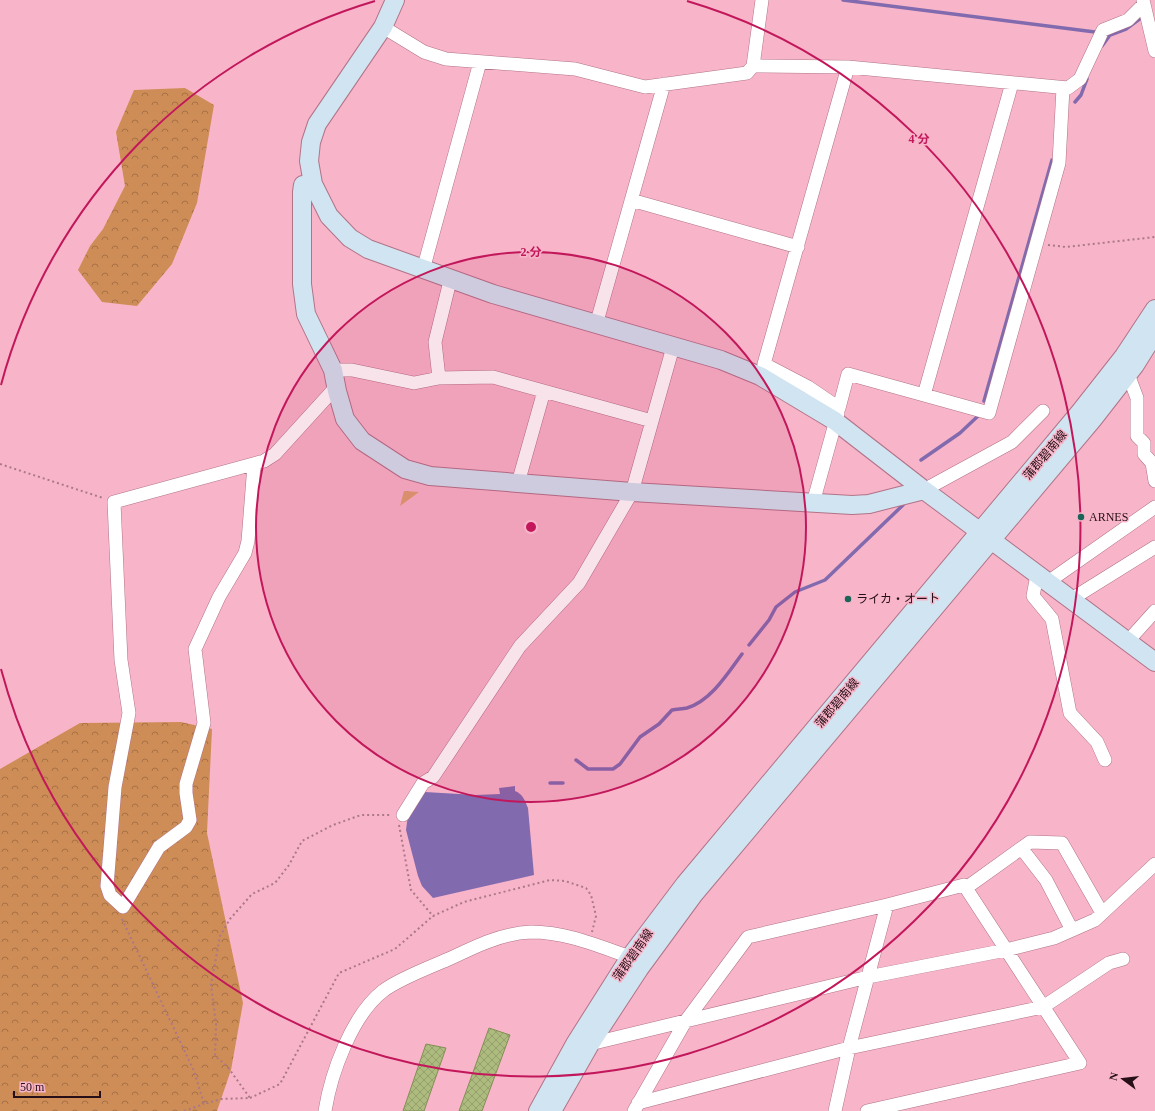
<svg xmlns="http://www.w3.org/2000/svg" width="1155" height="1111" viewBox="0 0 1155 1111" font-family="'Times New Roman','Noto Sans JP',serif">
  <defs>
    <pattern id="forest-crowns" width="20" height="18" patternUnits="userSpaceOnUse"><rect width="20" height="18" fill="#ce8c56"/><path d="M2 6a3 3 0 1 1 6 0M12 15a3 3 0 1 1 6 0" fill="none" stroke="#a77146"/></pattern>
    <pattern id="park-crowns" width="20" height="18" patternUnits="userSpaceOnUse"><rect width="20" height="18" fill="#dc9f6f"/><path d="M2 6a3 3 0 1 1 6 0M12 15a3 3 0 1 1 6 0" fill="none" stroke="#b2805a"/></pattern>
    <pattern id="building-cross-hatch" width="8" height="8" patternUnits="userSpaceOnUse"><rect width="8" height="8" fill="#adbb7f"/><path d="M0 0l8 8M0 8l8-8" fill="none" stroke="#95a06d"/></pattern>
  </defs>
  <rect width="100%" height="100%" fill="#f8b5c9"/>
  <!-- forest -->
  <path fill="url(#forest-crowns)" d="M185 88 214 105 197 203 172 264 137 306 102 302 78 270 90 246 103 229 125 186 116 132 134 90Z
    M181 722 212 729 207 833 243 1003 231 1070 217 1111H0V769L80 723Z"/>
  <!-- park -->
  <path fill="url(#park-crowns)" d="M404 491 419 492 400 506Z"/>
  <!-- water -->
  <path fill="#826aaf" d="M515 786V791C523 794 525 801 528 808L534 875 433 898 422 886 418 876 406 830 408 815 425 792 476 795 500 794 499 788Z"/>
  <g fill="none" stroke-linecap="round" stroke-linejoin="round">
    <!-- stream -->
    <path stroke="#826aaf" stroke-width="3.5" d="M843 0 1095 32
      M1102 46 1110 35 1126 29 1145 15
      M1075 102 1081 95 1087 79
      M984 401 1052 160
      M921 460 960 433 978 416
      M749 645 769 620 776 607 795 592 825 580 903 505
      M576 760 588 769H613L620 764 640 737 659 724 672 710C677 709 682 709 687 708 711 701 728 673 742 654
      M550 783H563"/>
  </g>
  <!-- building -->
  <path fill="url(#building-cross-hatch)" stroke="#828f55" d="M489 1028 510 1035 482 1111H459Z
    M426 1044 446 1048 424 1111H403Z"/>
  <g fill="none" stroke-linecap="round" stroke-linejoin="round">
    <!-- street casing -->
    <g stroke="#b17387" stroke-width="14">
      <path id="street" d="M1143 0 1155 51
        M383 27 424 52 446 59 575 69 645 87 747 73 753 66 762 0
        M753 66 848 67 1068 88 1080 79 1103 30 1128 20 1143 5
        M848 67 764 364 808 387 839 408 848 374 924 395 1012 83
        M631 200 798 247
        M423 270 480 62
        M596 325 664 84
        M333 370H352L414 383 439 378 493 377 652 421
        M1128 374 1137 398V436L1144 443V454L1152 463 1155 481
        M439 378 435 342 450 281
        M924 395 989 413 1059 163 1063 88
        M254 465 248 541 245 553 219 597 195 649 204 723 186 784V793L190 820 186 827 159 847 123 907 110 895 107 886 115 787 129 713 121 660 114 502 264 461 275 454 336 387
        M518 483 544 391
        M924 490 1012 442 1043 411
        M813 503 838 413
        M1037 575 1033 596 1052 619 1070 713 1097 742 1105 760
        M1048 582 1155 507
        M1070 600 1155 547
        M1128 641 1155 611
        M403 815 423 783 433 777 520 646 579 583 632 492 673 347
        M1022 849 1046 880 1072 930
        M966 888 1030 842 1062 843 1102 913
        M590 1044 868 977 1006 950 1054 938 1095 920 1155 864
        M638 1103 849 1048 1043 1007 1109 963 1123 959
        M325 1111C331 1073 352 1015 383 991 398 979 433 966 451 958 476 946 503 933 531 932 566 932 598 946 630 957
        M634 1111 685 1022 748 937 887 905 964 885 1080 1063 867 1111
        M835 1111 849 1048 887 905"/>
    </g>
    <!-- secondary casing -->
    <g stroke="#b17387" stroke-width="20">
      <path id="secondary" d="M395 0 383 27 317 124 311 142 309 161 313 184 329 216 350 238 368 249 493 294 721 360 760 376 835 421 924 490
        M313 184 303 185 302 192V284L306 314 333 370 337 391 345 419 362 441 405 469 430 476 632 492 852 505 869 504 924 490 1155 662
        M538 1111 575 1044 630 957 685 884 1080 412 1124 356 1155 309
        M552 1111 590 1044 639 969 694 894 1093 419 1135 365 1155 333"/>
    </g>
    <!-- path -->
    <path stroke="#ab7888" stroke-width="2" stroke-dasharray="2 3" stroke-linecap="butt" d="M1048 245 1066 247 1155 237
      M0 464 103 498
      M399 825 411 890 433 916 464 902 550 880 565 881 586 888 591 895 596 916 592 932
      M122 919 194 1071 204 1104 221 1099 250 1098 227 1066 215 1056 216 1024 211 985 220 936 230 919 252 894 275 883 289 865 302 841 333 825 361 815H391
      M250 1098 280 1084 339 973 395 949 433 916
      M184 1111 204 1104"/>
    <!-- street -->
    <use href="#street" stroke="#fff" stroke-width="13"/>
    <!-- secondary -->
    <use href="#secondary" stroke="#d0e4f1" stroke-width="18"/>
  </g>
  <!-- distance rings -->
  <circle cx="531" cy="527" r="275" fill="#c2185b" fill-opacity=".12"/>
  <g fill="none" stroke="#c2185b" stroke-width="2">
    <circle cx="531" cy="527" r="275"/>
    <path d="M1 385A549 549 0 0 1 375 1M687 1A549 549 0 1 1 1 669"/>
  </g>
  <!-- markers -->
  <g fill="#1d6458" stroke="#f8b5c9" stroke-width="1.5">
    <circle cx="1081" cy="517" r="4"/>
    <circle cx="848" cy="599" r="4"/>
  </g>
  <g text-anchor="middle" stroke-width="3" stroke-linejoin="round" paint-order="stroke">
    <!-- street labels -->
    <g font-size="12" fill="#260f17" stroke="#f8b5c9">
      <text transform="translate(1045 455) rotate(-50)" y="4">蒲郡碧南線</text>
      <text transform="translate(837 703) rotate(-50)" y="4">蒲郡碧南線</text>
      <text transform="translate(633 955) rotate(-55)" y="4">蒲郡碧南線</text>
    </g>
    <!-- poi labels -->
    <g font-size="12" fill="#260f17" stroke="#f8b5c9" text-anchor="start">
      <text x="1089" y="521">ARNES</text>
      <text x="856" y="603">ライカ・オート</text>
    </g>
  </g>
  <circle cx="531" cy="527" r="6" fill="#c2185b" stroke="#f8b5c9" stroke-width="2"/>
  <g font-size="12" text-anchor="middle" font-weight="bold" fill="#c2185b" stroke="#f8b5c9" stroke-width="3" stroke-linejoin="round" paint-order="stroke">
    <text x="919" y="143">4 分</text>
    <text x="531" y="256">2 分</text>
  </g>
  <!-- north arrow -->
  <g transform="translate(1123 1079) rotate(285)" stroke="#f8b5c9" stroke-width="3" paint-order="stroke">
  <path d="M0-3L7 15L0 10L-7 15Z" fill="#260f17"/>
  <text y="-6" font-size="11" font-weight="bold" text-anchor="middle" fill="#260f17">N</text>
  </g>
  <!-- scale -->
  <path d="M14 1091v6h86v-6" fill="none" stroke="#260f17" stroke-width="2"/>
  <text x="20" y="1091" font-size="12" fill="#260f17" stroke="#f8b5c9" stroke-width="3" paint-order="stroke">50 m</text>
</svg>
